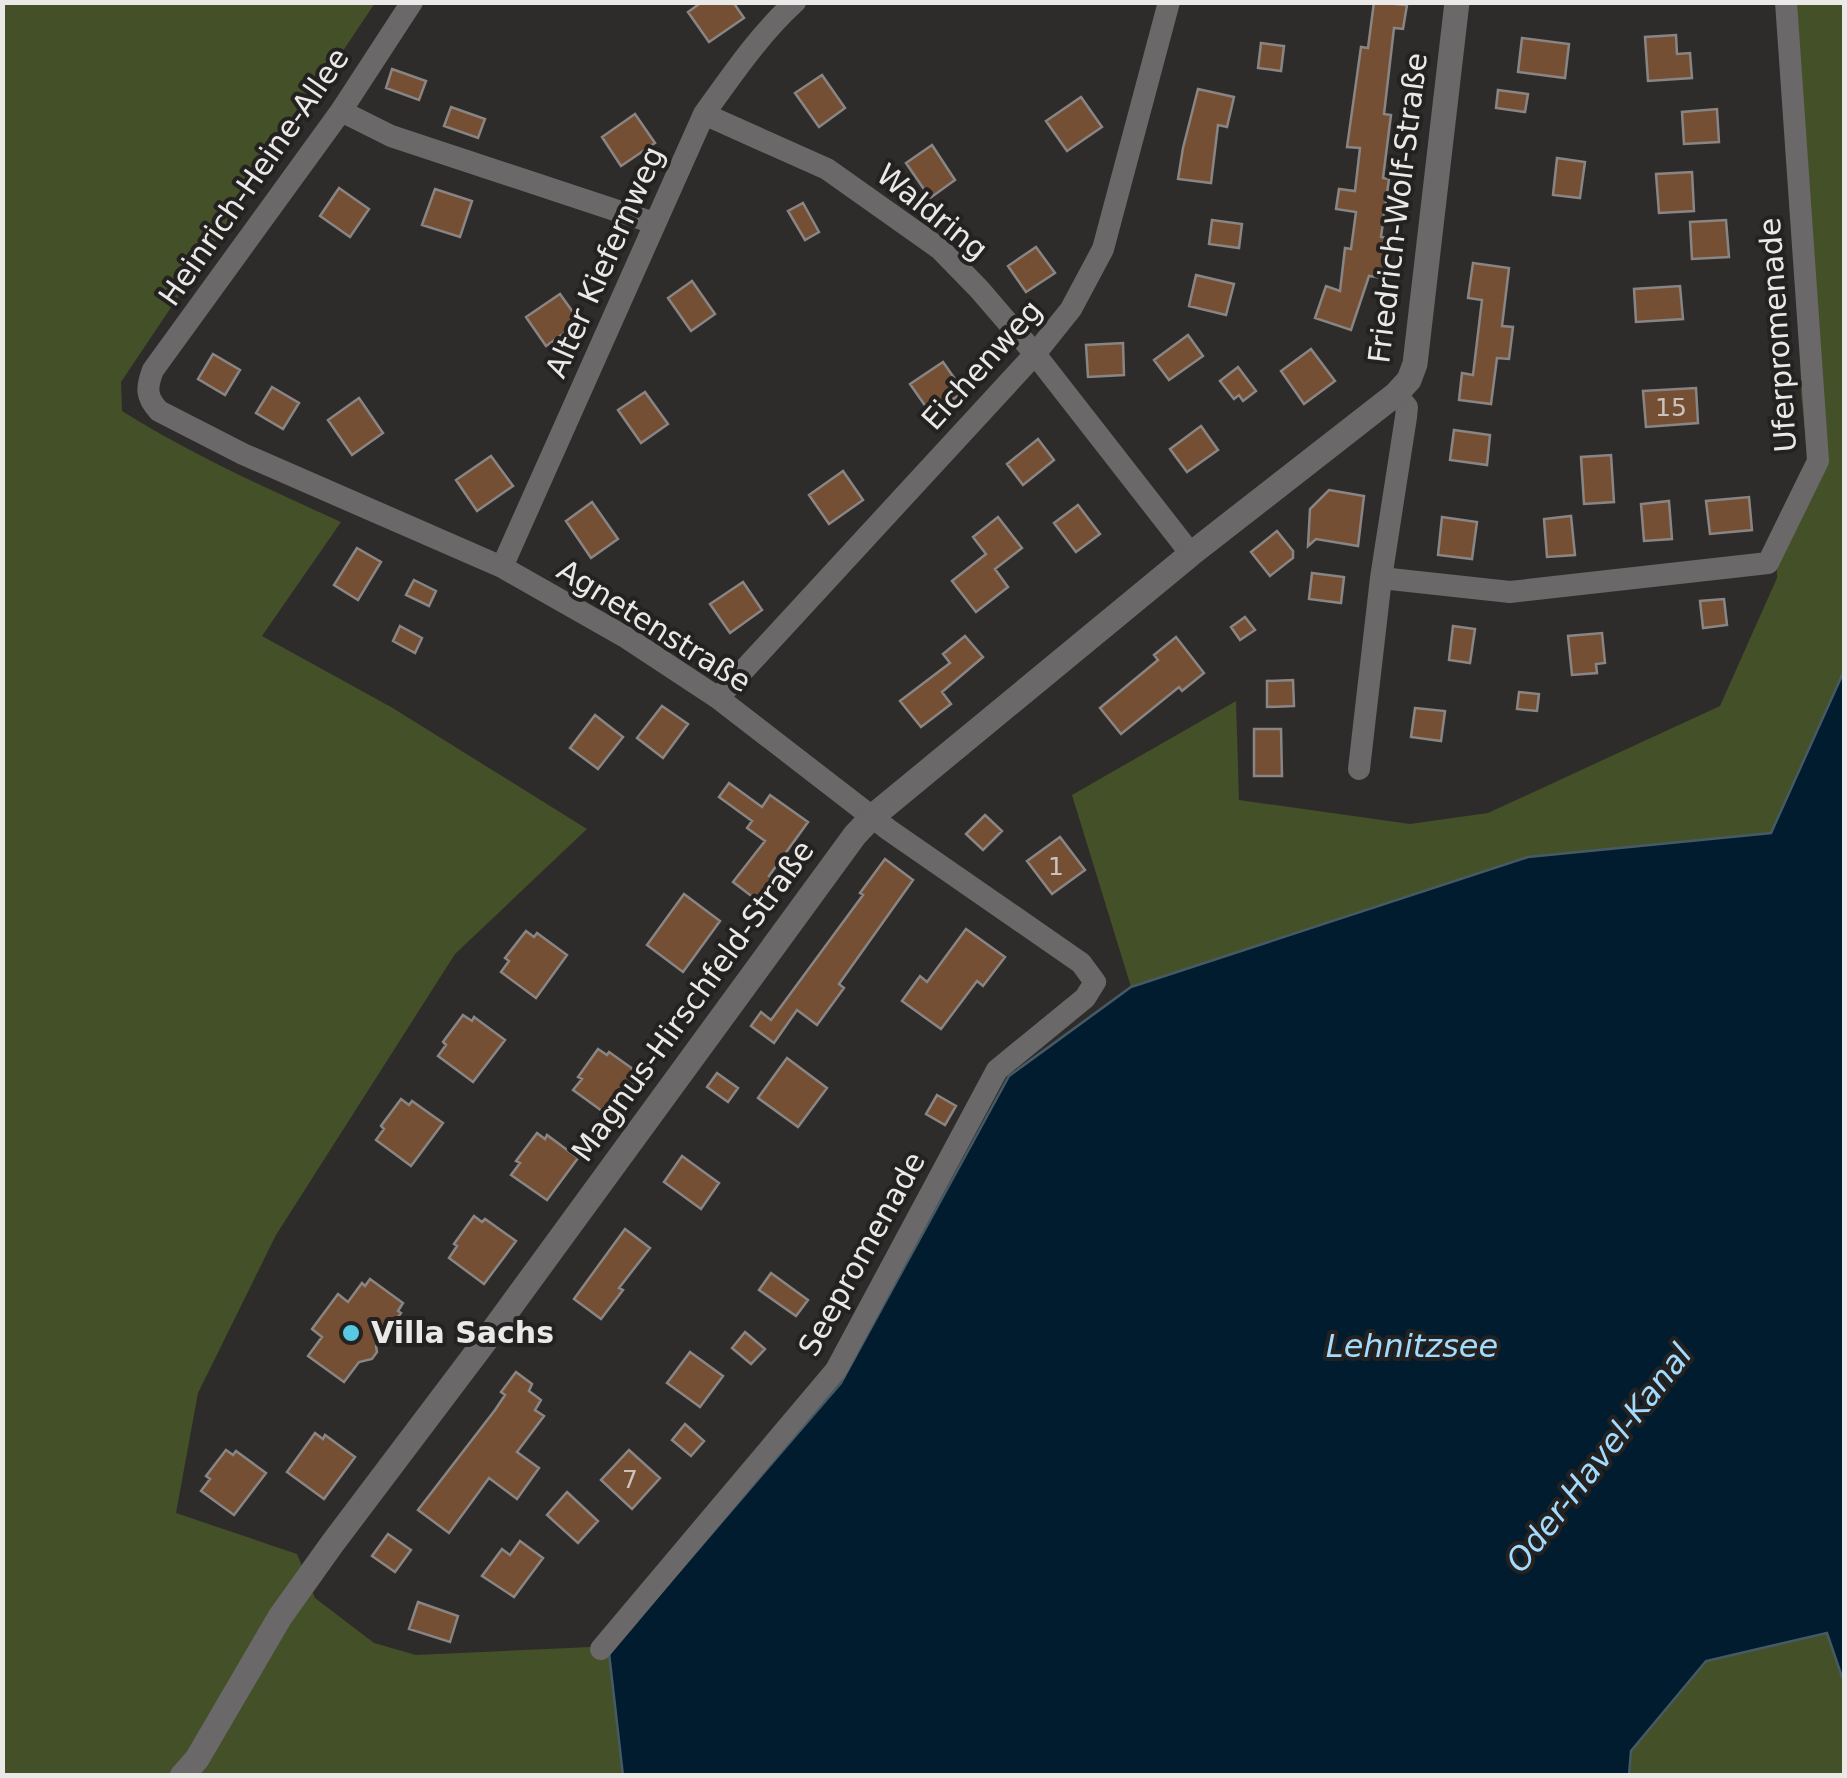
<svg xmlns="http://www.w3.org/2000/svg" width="1847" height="1778" viewBox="0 0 1847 1778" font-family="'DejaVu Sans',sans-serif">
  <rect width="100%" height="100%" fill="#2e2c2a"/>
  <!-- green -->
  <path fill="#445028" d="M3 3H375L121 382 122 411C192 455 266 488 341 522L262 636 391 707 587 829 455 954 276 1235 198 1393 176 1513 297 1554 315 1598 374 1643 416 1655 591 1647 609 1653 623 1775 3 1776Z
    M1795 3H1844V671L1771 833 1528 857 1131 987 1072 795 1236 701 1239 800 1410 824 1488 813 1720 706 1777 578 1776 533 1808 461 1801 393Z
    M1828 1632 1842 1677H1844V1775L1629 1776 1631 1751 1705 1661Z"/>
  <!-- water -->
  <path fill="#001c2e" stroke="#465a66" stroke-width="2.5" d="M1844 671V1677H1842L1827 1633 1706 1661 1631 1751 1629 1775 623 1776 609 1653 841 1383 1009 1076 1131 987 1528 857 1771 833Z"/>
  <!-- building -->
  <path fill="#754f34" stroke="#888584" stroke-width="2.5" d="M702 2H733L744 18 709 42 688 12Z
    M1374 2 1407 5 1403 29 1394 28 1384 114 1391 115 1383 178 1389 179 1381 237 1389 238 1384 278 1369 276 1351 330 1315 318 1326 286 1340 291 1345 248 1351 249 1356 212 1336 209 1339 189 1355 191 1360 148 1347 147 1361 47 1368 48Z
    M1676 35 1677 54 1690 53 1692 78 1648 81 1645 37Z
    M1522 38 1569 44 1565 78 1518 72Z
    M1261 43 1284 46 1281 71 1258 68Z
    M392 69 426 81 419 100 386 88Z
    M822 75 845 108 819 127 795 93Z
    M1198 89 1234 97 1227 127 1218 125 1211 183 1178 179 1183 148Z
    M1498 90 1528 94 1525 112 1496 108Z
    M1081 97 1102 127 1067 151 1046 121Z
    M451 107 485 119 478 138 444 126Z
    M1717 109 1719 142 1684 144 1682 112Z
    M635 114 655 143 621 166 602 137Z
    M932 145 955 180 930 198 906 163Z
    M1557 158 1585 162 1580 198 1553 195Z
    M1692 172 1694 211 1659 213 1656 174Z
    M339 188 369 209 350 237 320 216Z
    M435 189 472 201 460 237 422 225Z
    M803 203 819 232 805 240 788 211Z
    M1212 220 1242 224 1239 248 1209 244Z
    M1726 220 1729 257 1692 259 1690 222Z
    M1036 247 1055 273 1026 292 1008 266Z
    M1473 263 1509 268 1502 326 1513 327 1509 359 1497 358 1491 404 1459 400 1462 373 1473 375 1482 300 1468 298Z
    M1196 275 1234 284 1226 315 1189 306Z
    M692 281 715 314 691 331 668 298Z
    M1680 286 1683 319 1636 322 1634 289Z
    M560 294 580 322 546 346 526 317Z
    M1188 335 1203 356 1169 380 1154 360Z
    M1123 343 1124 375 1088 377 1086 345Z
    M1311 349 1335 381 1304 404 1281 371Z
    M213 354 240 370 225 395 198 379Z
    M943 362 964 392 931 414 910 384Z
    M1238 367 1256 391 1243 401 1239 395 1234 399 1220 381Z
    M272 387 299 403 283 429 256 413Z
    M1696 388 1698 423 1646 427 1643 391Z
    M645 392 668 424 641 443 618 410Z
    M359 398 383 433 352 455 328 420Z
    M1201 426 1218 450 1187 472 1170 449Z
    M1454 430 1490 435 1487 465 1450 460Z
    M1038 439 1054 460 1023 485 1007 464Z
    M1611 455 1614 502 1584 504 1581 457Z
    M491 456 513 486 477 511 456 480Z
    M843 471 863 500 829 524 809 495Z
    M1329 490 1364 496 1358 546 1316 539 1308 546 1310 509Z
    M1749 497 1752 530 1710 534 1706 501Z
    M1669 501 1672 539 1644 541 1641 504Z
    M592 502 618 539 591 558 566 521Z
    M1078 505 1100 534 1076 552 1054 523Z
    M1571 516 1575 555 1547 557 1544 519Z
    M998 517 1022 548 995 569 1008 587 976 612 952 581 986 554 973 537Z
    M1442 517 1477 522 1472 559 1438 555Z
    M1277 531 1293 551V558L1270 576 1251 552Z
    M357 548 381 562 358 600 334 585Z
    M1312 573 1344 577 1341 603 1309 599Z
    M414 580 436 591 429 606 406 595Z
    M743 582 762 610 730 633 710 604Z
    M1724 599 1727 625 1703 628 1700 601Z
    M1245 617 1255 630 1240 640 1231 627Z
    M400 626 422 638 415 653 393 641Z
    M1453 626 1475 629 1470 663 1449 660Z
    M1602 633 1605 663 1596 664 1597 673 1572 675 1568 636Z
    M965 636 983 657 942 692 951 704 921 727 900 701 950 663 943 654Z
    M1176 637 1204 673 1182 691 1179 687 1121 734 1100 708 1158 660 1154 655Z
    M1293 680 1294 706 1267 707V681Z
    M1519 692 1539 694 1537 711 1517 709Z
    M662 706 688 724 663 758 637 738Z
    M1415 708 1445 711 1441 741 1411 737Z
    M595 715 623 737 598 769 570 748Z
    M1254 729H1281L1282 776H1254Z
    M729 783 762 807 770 795 808 822 769 876 774 879 758 901 733 882 765 841 747 828 752 821 719 797Z
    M985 815 1002 831 983 850 966 834Z
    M1060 837 1085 870 1052 894 1027 861Z
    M885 859 913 880 839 984 844 988 817 1025 797 1010 774 1043 751 1026 761 1012 771 1020 863 895 860 893Z
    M684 894 720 921 683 972 647 945Z
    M966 929 1005 957 983 986 977 981 941 1029 902 1001 920 976 927 982Z
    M526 931 534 937 537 933 567 955 536 998 501 972 509 961 505 958Z
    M463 1015 472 1021 474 1017 505 1040 473 1082 438 1056 446 1045 443 1042Z
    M598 1049 607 1055 609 1052 640 1074 609 1116 573 1090 582 1079 578 1077Z
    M787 1058 827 1088 798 1127 758 1098Z
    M717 1073 738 1088 728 1102 707 1087Z
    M937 1095 956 1106 945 1125 926 1114Z
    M401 1099 409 1105 412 1101 443 1123 411 1166 376 1140 384 1129 381 1126Z
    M537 1133 545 1139 547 1135 578 1158 547 1200 511 1175 520 1163 516 1161Z
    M682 1156 719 1183 701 1209 664 1182Z
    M474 1216 482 1222 485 1219 516 1241 484 1284 449 1258 457 1246 454 1244Z
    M625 1229 650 1248 619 1288 623 1290 601 1319 574 1299Z
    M771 1273 808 1300 796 1316 759 1290Z
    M370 1279 403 1303 398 1311 401 1313 376 1346 377 1352 372 1359 359 1362 344 1382 308 1356 322 1337 312 1329 338 1294 348 1302 362 1283 365 1286Z
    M745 1332 765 1349 751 1364 732 1348Z
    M690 1352 723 1376 700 1407 667 1383Z
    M516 1372 532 1384 529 1391 541 1400 535 1410 544 1416 517 1452 539 1468 517 1499 489 1478 449 1533 418 1510 495 1410 505 1395 501 1392Z
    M685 1424 704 1441 691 1456 672 1440Z
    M315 1433 323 1439 325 1435 355 1457 324 1499 287 1472Z
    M226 1450 233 1455 236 1451 266 1473 234 1515 201 1491 210 1479 206 1476Z
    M629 1450 660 1478 632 1509 601 1480Z
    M567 1492 598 1521 578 1543 547 1515Z
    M388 1534 411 1550 395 1572 372 1556Z
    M520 1541 543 1558 514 1597 482 1576 502 1549 510 1555Z
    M418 1602 458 1616 450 1642 409 1629Z"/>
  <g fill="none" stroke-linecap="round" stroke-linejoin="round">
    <!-- minor -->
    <path stroke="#6a6868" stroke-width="22" d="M412 2 341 111 153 370C146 388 146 397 159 411L243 454 502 567 627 638 718 698 889 830 1081 963 1095 982 1085 998 997 1070 836 1370 601 1649
      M341 111 391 136 654 223
      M704 114 827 169 940 249 979 289 1035 354 1191 554
      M502 567 704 114C732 75 759 35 795 2
      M1381 578 1510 592 1768 563 1818 461 1786 2
      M718 698 1035 354 1071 309 1103 249 1169 2
      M1359 769 1381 578 1406 417 1407 407 1396 394"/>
    <!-- tertiary -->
    <path stroke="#6a6868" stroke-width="25" d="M182 1776 197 1759 280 1617 332 1544 489 1336 855 835 872 817 1191 554 1396 394 1409 380 1415 364 1457 2"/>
  </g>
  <!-- markers -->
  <circle fill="#57c9e2" stroke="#242221" stroke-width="4" cx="351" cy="1333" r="10"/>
  <g text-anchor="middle" stroke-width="8" stroke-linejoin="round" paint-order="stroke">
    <!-- number labels -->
    <g font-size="25" fill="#cdc2bb">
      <text x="1671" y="416">15</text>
      <text x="1056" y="875">1</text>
      <text x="630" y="1488">7</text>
    </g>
    <!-- street labels -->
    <g font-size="30" fill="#eae9e8" stroke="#242221">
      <text transform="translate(254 177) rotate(-55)" y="10">Heinrich-Heine-Allee</text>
      <text transform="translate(1398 208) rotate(-83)" y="10">Friedrich-Wolf-Straße</text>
      <text transform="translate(932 212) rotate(39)" y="10">Waldring</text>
      <text transform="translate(605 262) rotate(-66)" y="10">Alter Kiefernweg</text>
      <text transform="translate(1778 335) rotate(-94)" y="10">Uferpromenade</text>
      <text transform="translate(982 365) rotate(-48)" y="10">Eichenweg</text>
      <text transform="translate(654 626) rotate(32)" y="10">Agnetenstraße</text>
      <text transform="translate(693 1001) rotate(-54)" y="10">Magnus-Hirschfeld-Straße</text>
      <text transform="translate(862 1254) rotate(-61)" y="10">Seepromenade</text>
    </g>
    <!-- poi labels -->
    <g font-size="30" font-weight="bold" fill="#eae9e8" stroke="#242221" text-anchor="start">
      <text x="371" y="1343">Villa Sachs</text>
    </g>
    <!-- water labels -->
    <g font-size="32" font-style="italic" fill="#a3dbff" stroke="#242221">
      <text x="1412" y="1357">Lehnitzsee</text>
      <text transform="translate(1599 1458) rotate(-52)" y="11">Oder-Havel-Kanal</text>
    </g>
  </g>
  <!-- border -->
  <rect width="1847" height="1778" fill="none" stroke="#eae9e8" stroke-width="10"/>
</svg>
